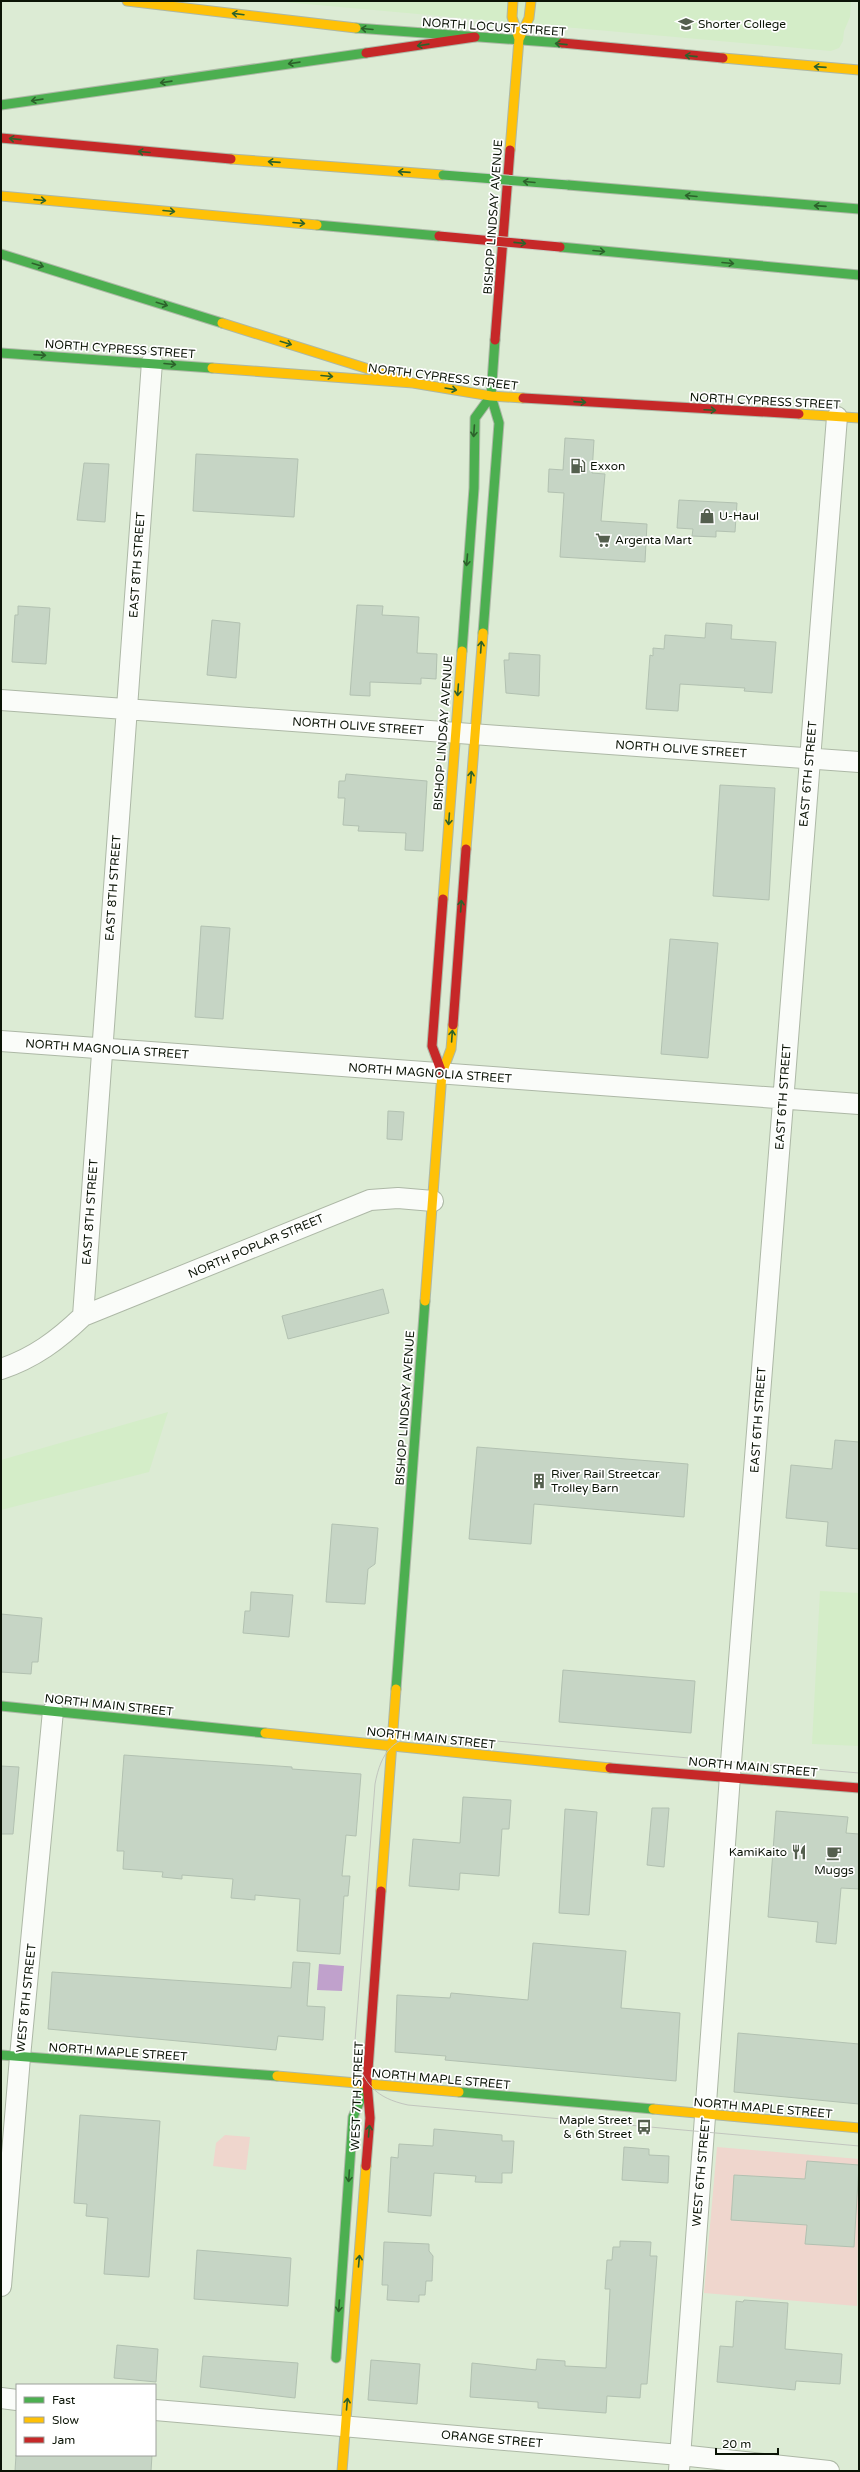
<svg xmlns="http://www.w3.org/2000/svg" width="860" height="2472" viewBox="0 0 860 2472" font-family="'Varela Round',sans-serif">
  <rect width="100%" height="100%" fill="#dcebd4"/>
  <!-- built -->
  <path fill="#d4edc8" d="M273 1H851L850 17 844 31 843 41 839 48 831 51Z
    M168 1412 149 1472 1 1510V1460Z
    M820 1591 859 1593V1746L812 1744Z"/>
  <!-- green -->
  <path fill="#efd6cd" d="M225 2135 250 2137 246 2170 213 2166 216 2143Z
    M717 2147 859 2159 857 2306 704 2293Z"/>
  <!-- water -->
  <path fill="#c0a1cc" d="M319 1964 344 1966 342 1991 317 1990Z"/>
  <!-- building -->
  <path fill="#c6d5c5" stroke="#b2c1b1" d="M565 438 594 440 592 473 605 474 601 521 647 524 645 562 560 557 564 493 548 492 549 469 563 470Z
    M196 454 298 459 294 517 193 511Z
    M84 463 109 464 105 522 77 520Z
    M679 500 737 503 735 532 716 531V537L692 536 693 529 677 528Z
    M357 605 383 606 382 615 419 617 417 653 437 654 436 679 421 678V684L370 682V696L350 695Z
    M18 606 50 608 46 664 12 662 15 615H18Z
    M212 620 240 623 236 678 207 675Z
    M706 623 732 625 731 639 776 642 772 693 744 691 745 688 680 684 678 711 646 709 650 655 653 656V648L664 649 665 635 705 638Z
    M509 653 540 655 539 696 506 693 504 660H509Z
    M346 774 427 781 423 851 405 850 406 833 358 831 359 826 343 825 345 798H338L339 781H345Z
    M720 785 775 788 769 900 713 896Z
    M201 926 230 928 223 1019 195 1017Z
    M670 939 718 943 708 1058 661 1054Z
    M388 1111 404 1112 402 1140 387 1139Z
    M383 1289 389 1313 288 1339 282 1316Z
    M835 1440 859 1442V1549L826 1546 828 1522 786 1518 791 1465 832 1469Z
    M477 1447 688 1464 684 1517 534 1504 531 1544 469 1539Z
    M332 1524 378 1528 375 1564 368 1569 365 1604 326 1602Z
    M251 1592 293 1595 289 1637 243 1633 245 1611H250Z
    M1 1614 42 1618 38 1662H32L31 1674 1 1672Z
    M563 1670 695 1681 691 1733 559 1722Z
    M124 1755 292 1767V1769L361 1774 356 1836 346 1835 342 1876H350L348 1896H344L340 1954 297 1951 300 1899 255 1895V1900L231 1898 233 1879 182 1875V1879L162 1877 163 1872 123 1869 124 1851H117Z
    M1 1766 19 1767 13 1834H1Z
    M463 1797 511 1800 509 1829H502L499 1876 460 1873 459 1890 409 1886 413 1839 460 1843Z
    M652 1808H669L664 1867 647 1865Z
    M565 1809 597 1812 589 1915 559 1913Z
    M776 1811 848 1817 846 1833 859 1834V1889L841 1888 836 1944 816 1942 818 1922 768 1917Z
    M533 1943 626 1951 621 2008 680 2013 676 2081 445 2060 446 2056 395 2052 397 1995 450 1998 451 1993 528 2000Z
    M293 1962 310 1963 307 2006 325 2007 323 2040 278 2036 276 2050 48 2029 52 1972 291 1988Z
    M738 2033 859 2044V2104L734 2092Z
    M80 2115 160 2121 149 2277 104 2274 108 2218 86 2216 87 2204 74 2203Z
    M434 2129 502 2135V2141H514L512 2173H502V2183L475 2182 476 2176 434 2173 431 2216 388 2212 391 2157 398 2158 399 2144 433 2146Z
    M624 2147 649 2149V2155L669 2156 668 2183 622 2180Z
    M807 2161 859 2165 854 2247 805 2244 807 2225 731 2220 734 2175 805 2179Z
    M620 2241 651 2242 650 2256H657L647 2384H641L640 2398 607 2396 606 2413 538 2408V2402L470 2397 472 2363 536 2370 537 2359 565 2361V2366L606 2368 610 2289H605L607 2260H612L613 2247H620Z
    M384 2242 429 2244V2251L433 2256 432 2281H426L425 2295H419V2302L387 2300 388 2285H382Z
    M197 2250 291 2258 288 2306 194 2299Z
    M744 2300 788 2303 785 2349 842 2354 840 2384 796 2381 795 2390 717 2382 720 2346 733 2347 736 2301 743 2302Z
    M117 2345 158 2349 156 2382 114 2378Z
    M203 2356 298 2363 295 2398 200 2387Z
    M371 2360 420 2364 417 2404 368 2400Z
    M16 2455H152L151 2471H15Z"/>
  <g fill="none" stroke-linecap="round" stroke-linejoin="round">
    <!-- street casing -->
    <g stroke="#adb8a6" stroke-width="22">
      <path id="street" d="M1 700 859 762
        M1 1041 859 1104
        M83 1316 370 1200 398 1198 433 1201
        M1 1369C34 1358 58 1340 83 1316L152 362
        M1 2286 20 2057 53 1711
        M1 2398 17 2400
        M155 2410 680 2455 829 2471
        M679 2471 731 1762 837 417"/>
    </g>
    <!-- fast casing -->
    <g stroke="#adb8a6" stroke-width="11">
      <path id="fast" d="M356 28 562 43
        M1 105 366 53
        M568 185 859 209
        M317 225 439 236
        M560 247 859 275
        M1 254 222 323
        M1 353 212 368
        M483 633 499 423 491 396 495 340
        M462 651 474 488 475 418 491 396
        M396 1689 425 1301
        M1 1706 265 1733
        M1 2055 277 2076
        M459 2092 653 2109
        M336 2358 353 2117 366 2087"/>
    </g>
    <!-- slow casing -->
    <g stroke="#adb8a6" stroke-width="11">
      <path id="slow" d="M127 1 356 28
        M519 39 529 18 531 1
        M723 58 859 70
        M510 150 519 39 512 17 513 1
        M231 159 443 175
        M1 196 317 225
        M222 323 413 383
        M212 368 413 383 491 396 523 398
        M799 414 859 418
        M466 849 483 633
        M443 899 462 651
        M425 1301 442 1073 451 1049 453 1025
        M265 1733 610 1768
        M381 1891 396 1689
        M277 2076 459 2092
        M653 2109 859 2128
        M342 2471 366 2166"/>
    </g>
    <!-- jam casing -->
    <g stroke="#adb8a6" stroke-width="11">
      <path id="jam" d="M562 43 723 58
        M366 53 475 37
        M1 138 231 159
        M495 340 510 150
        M523 398 799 414
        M453 1025 466 849
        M442 1073 432 1046 443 899
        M610 1768 859 1788
        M366 2166 370 2118 367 2083 381 1891"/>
    </g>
    <!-- street -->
    <use href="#street" stroke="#fafcf9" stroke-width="20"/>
    <!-- fast -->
    <use href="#fast" stroke="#4caf50" stroke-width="9"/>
    <!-- slow -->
    <use href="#slow" stroke="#ffc107" stroke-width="9"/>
    <!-- jam -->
    <use href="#jam" stroke="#c62828" stroke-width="9"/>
    <!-- tram -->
    <path stroke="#c1c5be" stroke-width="1" d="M859 1773 428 1735C393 1736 381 1752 375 1784L354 2054C365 2084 375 2098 408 2105L859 2146"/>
    <!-- fast-bridge casing -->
    <g stroke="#c6cdc3" stroke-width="11" stroke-linecap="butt">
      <path id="fast-bridge" d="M443 175 568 185"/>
    </g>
    <!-- jam-bridge casing -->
    <g stroke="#c6cdc3" stroke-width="11" stroke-linecap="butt">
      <path id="jam-bridge" d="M439 236 560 247"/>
    </g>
    <!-- fast-bridge -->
    <use href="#fast-bridge" stroke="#4caf50" stroke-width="9"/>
    <!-- jam-bridge -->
    <use href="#jam-bridge" stroke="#c62828" stroke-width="9"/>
  </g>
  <!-- one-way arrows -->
  <defs><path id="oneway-shaft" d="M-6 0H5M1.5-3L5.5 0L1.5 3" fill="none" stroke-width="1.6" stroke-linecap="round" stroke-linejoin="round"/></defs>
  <g stroke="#2c622b">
    <use href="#oneway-shaft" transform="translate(238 14) rotate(-173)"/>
    <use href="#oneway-shaft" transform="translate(367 29) rotate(-175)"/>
    <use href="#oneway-shaft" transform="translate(561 44) rotate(-174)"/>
    <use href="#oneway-shaft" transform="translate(423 45) rotate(172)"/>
    <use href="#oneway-shaft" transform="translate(691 56) rotate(-174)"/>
    <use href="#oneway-shaft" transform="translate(294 63) rotate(172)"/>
    <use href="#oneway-shaft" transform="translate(820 67) rotate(-176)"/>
    <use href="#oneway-shaft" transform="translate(166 82) rotate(172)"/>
    <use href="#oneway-shaft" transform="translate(37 100) rotate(172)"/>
    <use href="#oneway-shaft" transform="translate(15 139) rotate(-174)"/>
    <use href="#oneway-shaft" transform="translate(144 152) rotate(-175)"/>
    <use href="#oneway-shaft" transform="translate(274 162) rotate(-176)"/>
    <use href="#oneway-shaft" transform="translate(404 172) rotate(-176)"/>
    <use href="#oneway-shaft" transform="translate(529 182) rotate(-175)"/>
    <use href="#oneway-shaft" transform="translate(691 196) rotate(-175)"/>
    <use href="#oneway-shaft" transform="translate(40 200) rotate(5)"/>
    <use href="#oneway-shaft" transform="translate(820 206) rotate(-176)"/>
    <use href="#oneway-shaft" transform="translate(169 211) rotate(5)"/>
    <use href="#oneway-shaft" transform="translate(299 223) rotate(5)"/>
    <use href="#oneway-shaft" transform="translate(520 243) rotate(6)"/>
    <use href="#oneway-shaft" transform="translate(599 251) rotate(5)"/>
    <use href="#oneway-shaft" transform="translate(728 263) rotate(5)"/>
    <use href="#oneway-shaft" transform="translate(38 265) rotate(17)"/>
    <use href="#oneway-shaft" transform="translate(162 304) rotate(17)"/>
    <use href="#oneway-shaft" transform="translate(286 343) rotate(17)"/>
    <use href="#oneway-shaft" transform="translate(40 355) rotate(4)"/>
    <use href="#oneway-shaft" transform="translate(170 364) rotate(5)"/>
    <use href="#oneway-shaft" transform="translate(327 376) rotate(5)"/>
    <use href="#oneway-shaft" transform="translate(451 389) rotate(10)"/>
    <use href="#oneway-shaft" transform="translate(580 402) rotate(4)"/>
    <use href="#oneway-shaft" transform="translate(710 410) rotate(3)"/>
    <use href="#oneway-shaft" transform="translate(474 431) rotate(94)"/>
    <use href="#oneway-shaft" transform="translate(467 560) rotate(95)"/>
    <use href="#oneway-shaft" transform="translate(481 647) rotate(-86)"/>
    <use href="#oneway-shaft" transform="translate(458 690) rotate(94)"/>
    <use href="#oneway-shaft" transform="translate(471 777) rotate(-86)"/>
    <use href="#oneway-shaft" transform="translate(449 819) rotate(94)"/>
    <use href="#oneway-shaft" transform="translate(461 906) rotate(-86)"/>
    <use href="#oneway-shaft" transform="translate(452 1036) rotate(-86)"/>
    <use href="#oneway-shaft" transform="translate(369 2131) rotate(-85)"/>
    <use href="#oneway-shaft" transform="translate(349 2176) rotate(94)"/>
    <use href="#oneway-shaft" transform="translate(359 2261) rotate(-85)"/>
    <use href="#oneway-shaft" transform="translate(339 2306) rotate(94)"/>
    <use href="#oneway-shaft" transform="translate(347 2404) rotate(-85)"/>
  </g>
  <!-- icons -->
  <defs>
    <g id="university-bare" transform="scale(1.2)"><path d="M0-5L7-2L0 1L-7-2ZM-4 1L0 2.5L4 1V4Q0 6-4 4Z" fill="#545f4e" stroke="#fff" stroke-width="2.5" paint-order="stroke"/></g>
    <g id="fuel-bare" transform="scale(1.2)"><path d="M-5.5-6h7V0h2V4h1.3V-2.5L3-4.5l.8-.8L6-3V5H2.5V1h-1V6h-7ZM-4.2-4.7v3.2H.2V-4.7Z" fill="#545f4e" stroke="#fff" stroke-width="2.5" paint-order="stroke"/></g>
    <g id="shop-bare" transform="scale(1.2)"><path d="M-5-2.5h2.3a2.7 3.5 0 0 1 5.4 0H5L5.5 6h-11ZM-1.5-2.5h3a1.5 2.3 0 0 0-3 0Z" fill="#545f4e" stroke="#fff" stroke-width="2.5" paint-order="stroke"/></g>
    <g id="supermarket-bare" transform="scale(1.2)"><path d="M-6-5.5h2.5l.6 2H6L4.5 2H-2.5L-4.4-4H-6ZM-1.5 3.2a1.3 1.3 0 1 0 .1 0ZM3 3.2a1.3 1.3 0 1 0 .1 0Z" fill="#545f4e" stroke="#fff" stroke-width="2.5" paint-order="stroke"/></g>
    <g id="building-bare" transform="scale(1.2)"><path d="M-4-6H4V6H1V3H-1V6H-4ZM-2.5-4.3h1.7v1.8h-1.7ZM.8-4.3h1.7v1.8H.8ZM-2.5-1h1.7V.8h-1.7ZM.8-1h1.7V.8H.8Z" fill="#545f4e" stroke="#fff" stroke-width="2.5" paint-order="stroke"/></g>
    <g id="restaurant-bare" transform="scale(1.2)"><path d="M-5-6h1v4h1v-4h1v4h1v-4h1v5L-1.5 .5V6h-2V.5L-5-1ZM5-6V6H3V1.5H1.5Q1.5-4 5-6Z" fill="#545f4e" stroke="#fff" stroke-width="2.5" paint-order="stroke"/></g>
    <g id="cafe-bare" transform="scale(1.2)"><path d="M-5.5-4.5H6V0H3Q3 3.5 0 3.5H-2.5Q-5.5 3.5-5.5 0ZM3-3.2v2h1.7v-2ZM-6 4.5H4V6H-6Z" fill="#545f4e" stroke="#fff" stroke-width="2.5" paint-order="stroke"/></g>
    <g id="bus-bare" transform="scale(1.2)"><path d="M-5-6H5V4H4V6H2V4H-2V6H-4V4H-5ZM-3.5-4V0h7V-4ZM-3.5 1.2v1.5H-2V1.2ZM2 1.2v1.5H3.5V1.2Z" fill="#545f4e" stroke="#fff" stroke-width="2.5" paint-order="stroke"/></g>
  </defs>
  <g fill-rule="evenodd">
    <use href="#university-bare" x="686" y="24"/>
    <use href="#fuel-bare" x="578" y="466"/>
    <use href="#shop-bare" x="707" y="516"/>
    <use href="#supermarket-bare" x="603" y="540"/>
    <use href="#building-bare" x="539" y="1481"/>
    <use href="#restaurant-bare" x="799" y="1852"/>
    <use href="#cafe-bare" x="834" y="1853"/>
    <use href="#bus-bare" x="644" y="2127"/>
  </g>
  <g text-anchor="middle" stroke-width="3.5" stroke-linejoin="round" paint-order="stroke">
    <!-- poi labels -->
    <g font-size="12" fill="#0b1406" stroke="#fff" text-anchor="start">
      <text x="698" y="28">Shorter College</text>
      <text x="590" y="470">Exxon</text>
      <text x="719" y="520">U-Haul</text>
      <text x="615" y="544">Argenta Mart</text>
      <text x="551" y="1478">River Rail Streetcar<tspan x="551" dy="14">Trolley Barn</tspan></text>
      <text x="787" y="1856" text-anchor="end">KamiKaito</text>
      <text x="834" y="1874" text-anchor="middle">Muggs</text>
      <text x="632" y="2124" text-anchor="end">Maple Street<tspan x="632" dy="14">&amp; 6th Street</tspan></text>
    </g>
    <!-- street labels -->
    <g font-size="12" fill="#0b1406" stroke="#fff">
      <text transform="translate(494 27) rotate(4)" y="4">NORTH LOCUST STREET</text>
      <text transform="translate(493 217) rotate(-86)" y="4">BISHOP LINDSAY AVENUE</text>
      <text transform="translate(120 349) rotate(4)" y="4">NORTH CYPRESS STREET</text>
      <text transform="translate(443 377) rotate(7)" y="4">NORTH CYPRESS STREET</text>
      <text transform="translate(765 401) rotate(3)" y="4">NORTH CYPRESS STREET</text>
      <text transform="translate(137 565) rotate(-86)" y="4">EAST 8TH STREET</text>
      <text transform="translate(358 726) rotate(4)" y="4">NORTH OLIVE STREET</text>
      <text transform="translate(443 733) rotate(-86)" y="4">BISHOP LINDSAY AVENUE</text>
      <text transform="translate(681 749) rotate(4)" y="4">NORTH OLIVE STREET</text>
      <text transform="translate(808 774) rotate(-85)" y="4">EAST 6TH STREET</text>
      <text transform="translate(113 888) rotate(-86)" y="4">EAST 8TH STREET</text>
      <text transform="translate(107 1049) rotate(4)" y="4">NORTH MAGNOLIA STREET</text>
      <text transform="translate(430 1073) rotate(4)" y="4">NORTH MAGNOLIA STREET</text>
      <text transform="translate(783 1097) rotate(-86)" y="4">EAST 6TH STREET</text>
      <text transform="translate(90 1212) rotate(-86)" y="4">EAST 8TH STREET</text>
      <text transform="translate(256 1246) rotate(-23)" y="4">NORTH POPLAR STREET</text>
      <text transform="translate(405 1408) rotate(-86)" y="4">BISHOP LINDSAY AVENUE</text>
      <text transform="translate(758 1420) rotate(-86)" y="4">EAST 6TH STREET</text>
      <text transform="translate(109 1705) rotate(6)" y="4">NORTH MAIN STREET</text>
      <text transform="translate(431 1738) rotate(6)" y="4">NORTH MAIN STREET</text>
      <text transform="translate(753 1767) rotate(5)" y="4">NORTH MAIN STREET</text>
      <text transform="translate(26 1998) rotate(-84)" y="4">WEST 8TH STREET</text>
      <text transform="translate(118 2052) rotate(4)" y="4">NORTH MAPLE STREET</text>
      <text transform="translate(441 2079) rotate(5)" y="4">NORTH MAPLE STREET</text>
      <text transform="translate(357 2096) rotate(-88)" y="4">WEST 7TH STREET</text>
      <text transform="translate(763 2108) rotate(5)" y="4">NORTH MAPLE STREET</text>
      <text transform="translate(701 2172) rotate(-85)" y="4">WEST 6TH STREET</text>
      <text transform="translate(492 2439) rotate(5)" y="4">ORANGE STREET</text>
    </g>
  </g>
  <!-- border -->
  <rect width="860" height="2472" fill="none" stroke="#0b1406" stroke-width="4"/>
  <!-- legend -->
  <rect x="16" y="2384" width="140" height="72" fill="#ffffff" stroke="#9da19b"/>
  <rect x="24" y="2397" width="20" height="6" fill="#4caf50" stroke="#9da19b"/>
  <text x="52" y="2404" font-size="12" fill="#0b1406">Fast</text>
  <rect x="24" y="2417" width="20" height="6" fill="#ffc107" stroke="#9da19b"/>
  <text x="52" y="2424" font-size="12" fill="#0b1406">Slow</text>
  <rect x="24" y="2437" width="20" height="6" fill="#c62828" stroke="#9da19b"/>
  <text x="52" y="2444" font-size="12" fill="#0b1406">Jam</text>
  <!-- scale -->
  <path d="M716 2448v6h62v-6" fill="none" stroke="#0b1406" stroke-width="2"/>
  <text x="722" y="2448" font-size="12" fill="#0b1406" stroke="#ffffff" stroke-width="3" paint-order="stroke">20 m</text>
</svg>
